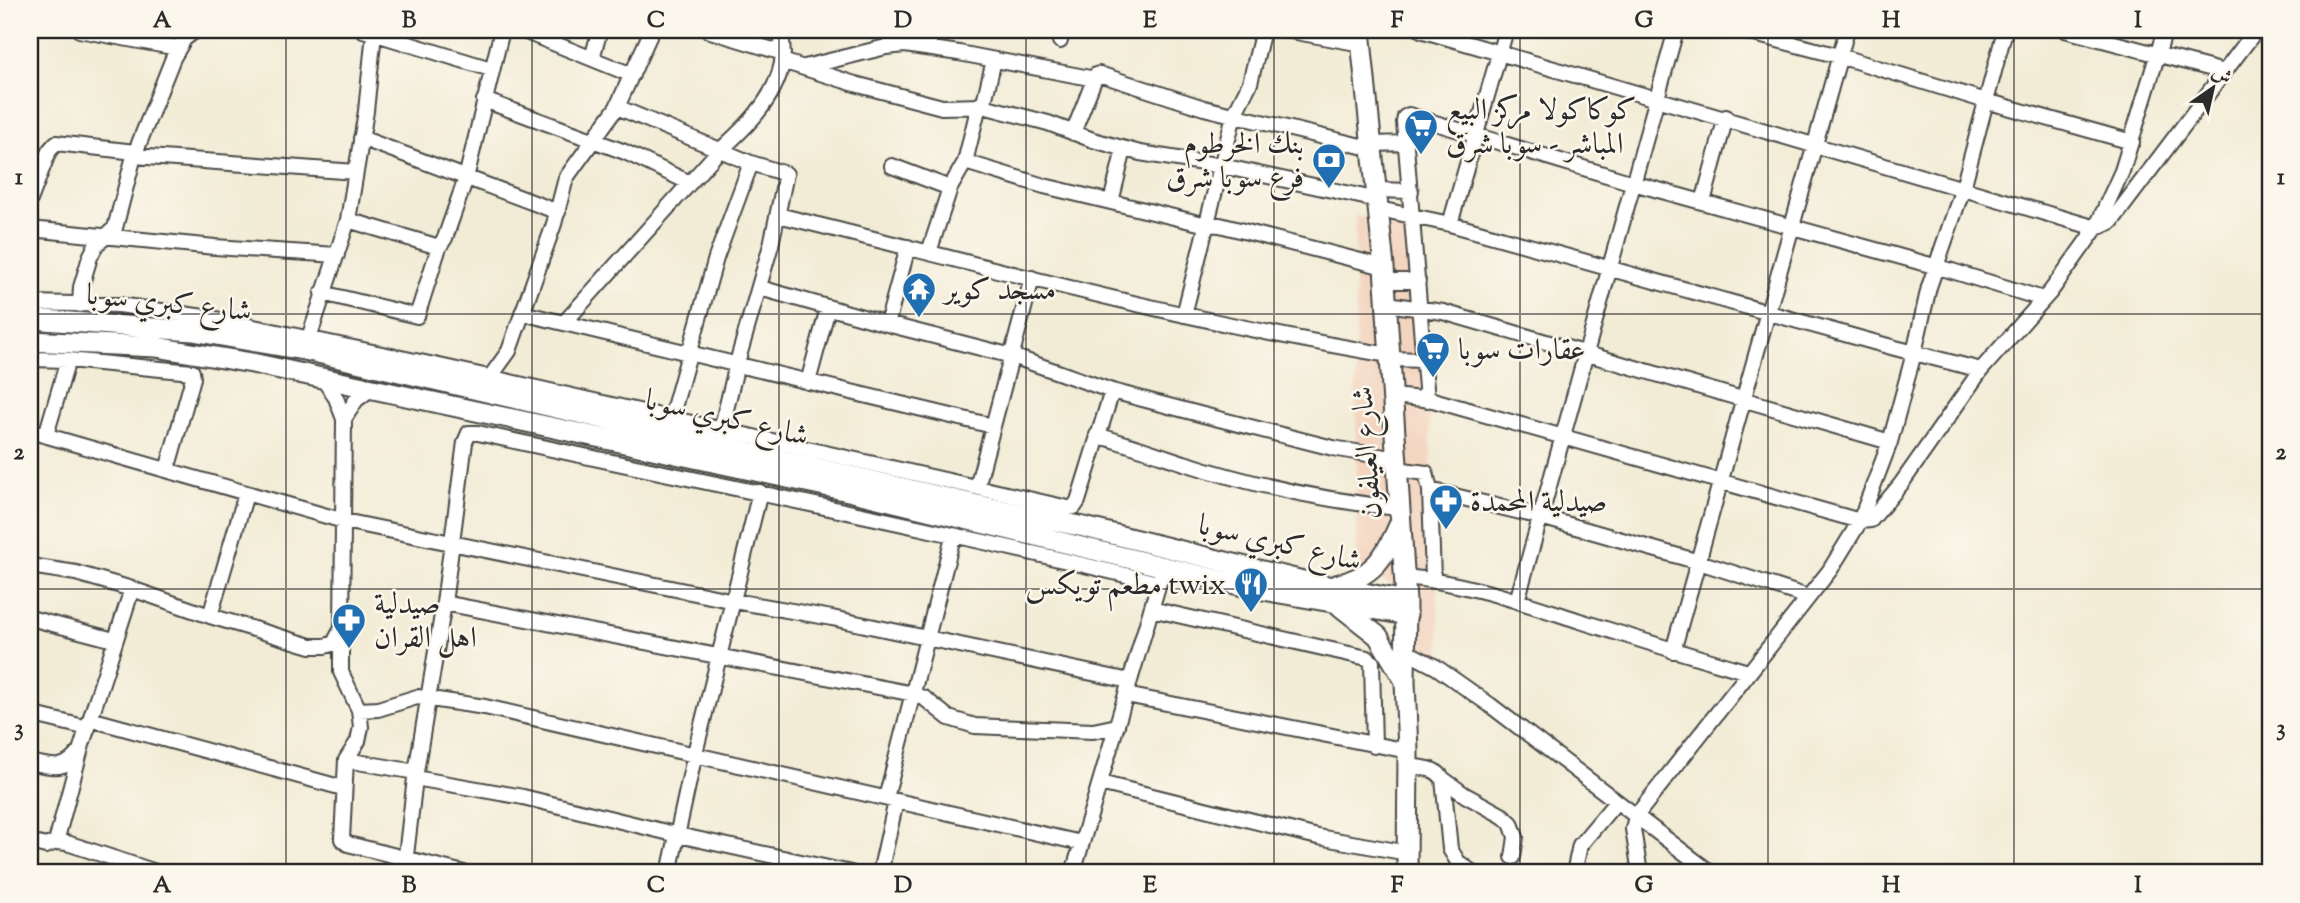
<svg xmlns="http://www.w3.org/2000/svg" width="2300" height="903" viewBox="0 0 2300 903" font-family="'Sorts Mill Goudy',Amiri,serif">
  <rect width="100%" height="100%" fill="#fbf7ec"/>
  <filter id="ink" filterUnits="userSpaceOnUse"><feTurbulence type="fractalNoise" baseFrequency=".0143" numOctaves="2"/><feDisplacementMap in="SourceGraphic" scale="14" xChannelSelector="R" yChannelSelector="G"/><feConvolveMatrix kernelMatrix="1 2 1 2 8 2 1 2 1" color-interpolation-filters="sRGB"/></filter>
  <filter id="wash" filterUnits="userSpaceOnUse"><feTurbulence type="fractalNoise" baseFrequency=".00686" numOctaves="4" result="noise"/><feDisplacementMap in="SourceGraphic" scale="28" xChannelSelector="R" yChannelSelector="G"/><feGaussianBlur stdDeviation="1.57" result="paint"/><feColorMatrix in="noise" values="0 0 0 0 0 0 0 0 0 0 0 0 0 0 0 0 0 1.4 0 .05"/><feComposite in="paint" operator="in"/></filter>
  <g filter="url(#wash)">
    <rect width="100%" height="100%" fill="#f2ecd6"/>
    <!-- built -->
    <path fill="#f3d4bf" d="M1355 216 1420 223 1441 662 1419 645 1411 588 1391 584 1357 570Z"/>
  </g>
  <g filter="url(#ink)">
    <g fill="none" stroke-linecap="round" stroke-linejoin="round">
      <!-- minor casing -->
      <g stroke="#494845" stroke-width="18">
        <path id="minor" d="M79 30 178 48
          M363 30 491 69
          M521 30 632 75
          M707 30 783 53
          M1285 30 1362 44
          M1421 30 2096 228 2122 171 2165 30
          M1739 30 1839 56 1986 101 2132 142
          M2065 30 2224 72
          M1060 41 1062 30
          M928 47 931 30
          M592 58 600 30
          M782 61 855 84 942 107 983 106 1048 123 1093 140 1140 153 1222 166 1378 200
          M805 67 886 47 905 45 959 53 1095 79
          M484 100 625 152 690 183
          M983 106 994 60
          M617 107 751 163 786 174 771 245 739 356 721 430
          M1073 133 1096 75 1099 74 1204 108 1373 149
          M361 138 558 212
          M1373 144 1406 143
          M134 156 356 172
          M965 162 1044 186 1203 224 1220 225 1384 267
          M892 166 950 188
          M1377 190 1411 191
          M30 200 49 151 56 143 135 152
          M1111 202 1124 149
          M1703 202 1726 117
          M1379 209 1450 224 1895 348 1981 370
          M778 215C981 265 1183 321 1389 355
          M348 220 439 247
          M1450 224 1506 30
          M30 229 215 247 337 255
          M929 252 950 188 965 162 979 105
          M1385 281H1418
          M760 288 887 324 1012 356 1112 391 1203 415 1333 448 1396 459
          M322 293 417 316 439 247 445 238 466 178 502 30
          M30 303 119 305 211 318 444 367 1068 508 1074 507 1078 501 1112 391
          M1387 304 1443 312 1890 442
          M80 305 81 287 90 257 96 245 115 228 134 156 173 58 184 39 196 30
          M522 313 993 426
          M1184 315 1234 115 1250 83 1263 30
          M564 323 715 155C742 131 775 101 782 63 784 52 782 41 781 30
          M887 324 908 247
          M309 338 348 220 366 111 374 33
          M30 359 68 360 192 372 193 378 167 470
          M1390 359 1424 360
          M808 382 828 308
          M486 383 509 351 554 224 566 178 617 107 652 30
          M1392 396 1433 400 1860 521 1871 520 1901 484 1981 370 2051 291 2096 228 2111 222 2256 30
          M1427 400 1404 122 1405 117 1409 115 1633 183 1952 271 2043 299
          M671 418 716 258 751 163
          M344 419 356 400 372 388
          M30 431 344 521 734 601 832 618 1130 681
          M46 435 68 360
          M1097 435C1127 444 1155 453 1184 463 1253 485 1326 501 1398 508
          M1396 469 1426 473 1430 490 1541 517 1699 562 1808 597
          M977 487 1032 278
          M1430 490 1433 579
          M30 566 76 573 132 589
          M1404 577C1465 582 1521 602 1580 621 1636 639 1692 656 1748 672
          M1517 601 1676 30
          M444 603 914 694 924 698 949 718 975 726 1093 731 1117 726
          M1151 609 1367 658 1372 662 1374 746
          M210 616 246 494
          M30 618 114 640
          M341 633V672L359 710 361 727 358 741 346 760 342 839 348 844 464 873
          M1673 651 1847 30
          M1407 652 1436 667 1490 705 1711 873
          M1126 695 1408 751
          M359 710 378 709 417 697 485 707 1081 843
          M30 714 88 728
          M90 719 343 788
          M346 760 416 772
          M30 762C53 767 64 772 80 751L132 589 210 616 311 646H325L334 643 342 628 344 419 336 398 322 377
          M1408 766C1421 768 1436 767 1443 779L1450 849 1458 862 1473 873
          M415 778 523 797 678 835 851 873
          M1443 779 1465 795 1503 816 1511 823 1516 837 1513 857
          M1100 783 1318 837 1408 853
          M886 798 953 537
          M30 842 46 846 56 842 67 843 159 873
          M56 842 80 752
          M404 873 415 778 444 603 465 442 469 433H478C705 483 933 527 1158 583
          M669 873 695 753 760 492
          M880 873 896 801
          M1073 873 1161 576
          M1574 873 1580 845 1616 802
          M1640 873 1633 829 1636 816 1830 570 1860 521 1890 442 1914 353 1929 287 1963 188 2005 30"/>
      </g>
      <!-- highway casing -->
      <g stroke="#494845" stroke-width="23">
        <path id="highway" d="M1360 30 1384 267 1406 601 1405 682 1408 751 1407 873
          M30 319 193 331 309 351 973 504 1084 527 1307 582 1406 601
          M30 341 156 347 252 363 853 492 1252 588 1407 615
          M1336 585C1373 577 1385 557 1399 525
          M1341 607 1378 636 1405 681"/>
      </g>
      <!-- minor -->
      <use href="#minor" stroke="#fff" stroke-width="14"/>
      <!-- highway -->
      <use href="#highway" stroke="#fff" stroke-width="19"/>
    </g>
  </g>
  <!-- grid -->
  <path fill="none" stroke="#2b2b2b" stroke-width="2" stroke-opacity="0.55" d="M286 30V873M532 30V873M779 30V873M1026 30V873M1274 30V873M1520 30V873M1768 30V873M2014 30V873M30 314H2270M30 589H2270"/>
  <!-- icons -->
  <defs>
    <g id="supermarket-pin" transform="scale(1.75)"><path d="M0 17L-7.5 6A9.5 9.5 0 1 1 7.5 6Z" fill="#1f6fb2" stroke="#fbf7ec"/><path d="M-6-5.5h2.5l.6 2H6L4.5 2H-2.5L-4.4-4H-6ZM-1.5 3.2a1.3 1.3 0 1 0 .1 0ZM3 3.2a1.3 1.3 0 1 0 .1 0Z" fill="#fff"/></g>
    <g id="bank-pin" transform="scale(1.75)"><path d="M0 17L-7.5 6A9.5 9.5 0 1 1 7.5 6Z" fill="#1f6fb2" stroke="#fbf7ec"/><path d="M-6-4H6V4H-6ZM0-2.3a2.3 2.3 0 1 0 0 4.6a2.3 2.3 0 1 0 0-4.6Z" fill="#fff"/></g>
    <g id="temple-pin" transform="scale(1.75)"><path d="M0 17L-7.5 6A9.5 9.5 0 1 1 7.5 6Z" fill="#1f6fb2" stroke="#fbf7ec"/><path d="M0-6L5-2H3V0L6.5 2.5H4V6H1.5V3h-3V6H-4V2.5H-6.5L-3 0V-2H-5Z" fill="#fff"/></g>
    <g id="pharmacy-pin" transform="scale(1.75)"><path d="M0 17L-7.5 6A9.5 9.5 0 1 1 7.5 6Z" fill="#1f6fb2" stroke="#fbf7ec"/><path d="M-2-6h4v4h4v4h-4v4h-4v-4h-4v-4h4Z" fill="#fff"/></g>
    <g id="restaurant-pin" transform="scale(1.75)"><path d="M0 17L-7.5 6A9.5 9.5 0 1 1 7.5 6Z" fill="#1f6fb2" stroke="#fbf7ec"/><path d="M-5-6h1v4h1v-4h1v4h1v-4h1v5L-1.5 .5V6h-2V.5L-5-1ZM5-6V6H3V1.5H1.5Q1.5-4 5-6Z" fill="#fff"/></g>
  </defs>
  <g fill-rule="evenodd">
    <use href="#supermarket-pin" x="1421" y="126"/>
    <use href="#bank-pin" x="1329" y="160"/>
    <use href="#temple-pin" x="919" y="289"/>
    <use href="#supermarket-pin" x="1433" y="349"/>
    <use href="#pharmacy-pin" x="1446" y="501"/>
    <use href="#restaurant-pin" x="1251" y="584"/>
    <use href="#pharmacy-pin" x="349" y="620"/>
  </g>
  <g text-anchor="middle" stroke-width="5" stroke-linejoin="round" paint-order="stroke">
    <!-- poi labels -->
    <g font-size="30" fill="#2b2b2b" stroke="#fbf7ec" text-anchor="start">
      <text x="1446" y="119">كوكاكولا مركز البيع<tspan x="1446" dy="34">المباشر - سوبا شرق</tspan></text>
      <text x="1304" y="153" text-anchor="end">بنك الخرطوم<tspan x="1304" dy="34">فرع سوبا شرق</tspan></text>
      <text x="944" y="299">مسجد كوير</text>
      <text x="1458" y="359">عقارات سوبا</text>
      <text x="1470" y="511">صيدلية المحمدة</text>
      <text x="1226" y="594" text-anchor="end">مطعم تويكس twix</text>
      <text x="374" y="613">صيدلية<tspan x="374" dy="34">اهل القران</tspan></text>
    </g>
    <!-- street labels -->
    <g font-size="30" fill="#2b2b2b" stroke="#fbf7ec">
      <text transform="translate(169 302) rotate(6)" y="10">شارع كبري سوبا</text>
      <text transform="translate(727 417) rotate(13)" y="10">شارع كبري سوبا</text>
      <text transform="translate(1366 453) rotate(-94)" y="10">شارع العيلفون</text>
      <text transform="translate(1280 542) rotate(13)" y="10">شارع كبري سوبا</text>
    </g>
  </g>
  <!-- margin -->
  <rect width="2300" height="903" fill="none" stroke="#fbf7ec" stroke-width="77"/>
  <!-- north arrow -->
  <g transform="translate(2213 88) rotate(34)" stroke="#fbf7ec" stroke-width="5" paint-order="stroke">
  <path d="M0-5L12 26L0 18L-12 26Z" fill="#2b2b2b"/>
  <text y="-10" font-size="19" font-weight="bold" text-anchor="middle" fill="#2b2b2b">ش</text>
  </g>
  <rect x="38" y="38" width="2224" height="826" fill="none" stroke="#2b2b2b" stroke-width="2.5"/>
  <g font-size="23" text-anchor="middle" font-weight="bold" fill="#2b2b2b">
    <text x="162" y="27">A</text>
    <text x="409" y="27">B</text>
    <text x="656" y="27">C</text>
    <text x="903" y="27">D</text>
    <text x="1150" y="27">E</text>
    <text x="1397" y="27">F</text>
    <text x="1644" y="27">G</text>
    <text x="1891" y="27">H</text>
    <text x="2138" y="27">I</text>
    <text x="19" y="184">1</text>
    <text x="2281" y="184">1</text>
    <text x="19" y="459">2</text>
    <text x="2281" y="459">2</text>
    <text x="19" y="735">3</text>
    <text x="2281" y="735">3</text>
    <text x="162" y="892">A</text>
    <text x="409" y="892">B</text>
    <text x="656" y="892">C</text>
    <text x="903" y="892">D</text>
    <text x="1150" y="892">E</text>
    <text x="1397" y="892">F</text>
    <text x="1644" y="892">G</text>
    <text x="1891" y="892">H</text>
    <text x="2138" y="892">I</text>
  </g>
</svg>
